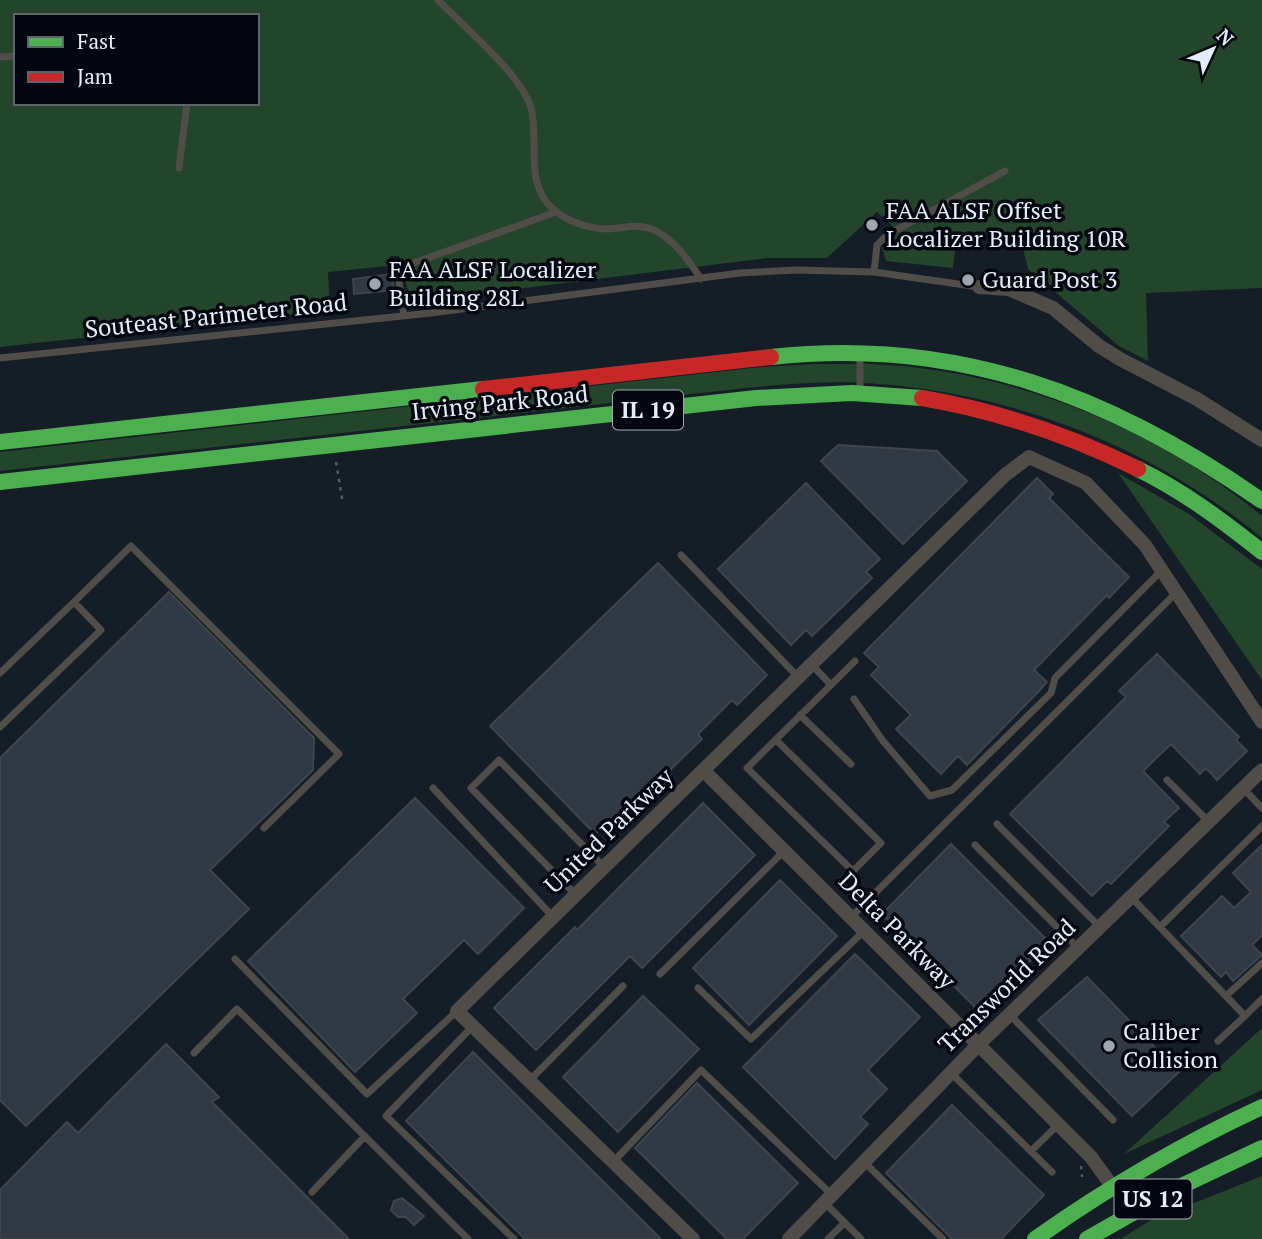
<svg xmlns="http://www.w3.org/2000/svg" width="1262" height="1239" viewBox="0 0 1262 1239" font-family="'PT Serif',serif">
  <rect width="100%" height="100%" fill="#151d26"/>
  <!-- green -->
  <path fill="#22452c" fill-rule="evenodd" d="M0 0H1262V288L1146 293 1148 361 1119 346 1028 269 1021 241 969 231 966 243 956 241 953 268 886 261 882 248 899 232 877 212 827 258H768L411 302 399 256H390L388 266 328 272 330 307 325 311 0 347ZM16 16H257V103H16Z
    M815 364C840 364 865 363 890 365 1020 374 1162 432 1262 516V538C1154 448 1019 395 879 384 835 380 790 384 746 388L0 471V452L761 367Z
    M1118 473 1189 514 1262 569V680Z
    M1262 1028V1090L1124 1154Z
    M1262 1176V1239H1120L1151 1220Z"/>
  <!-- building -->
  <path fill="#303944" stroke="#3e454d" stroke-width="2" d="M392 274 394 290 354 294 353 279Z
    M838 445 937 451 967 481 903 544 821 461Z
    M1037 478 1053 494 1049 498 1129 577 1109 598 1107 595 1034 670 1047 682 1038 692 967 765 958 756 941 774 896 729 911 715 871 675 879 667 864 653Z
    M806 483 880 559 866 572 872 578 812 636 806 630 791 645 718 569Z
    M658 563 767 675 737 705 732 700 698 734 702 739 612 826 608 822 595 834 490 726Z
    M169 592 314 738 313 770 210 870 249 909 26 1126 0 1100V758Z
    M1157 654 1239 737 1236 740 1247 751 1217 780 1206 768 1200 774 1171 744 1143 771 1179 808 1164 822 1169 826 1111 884 1107 881 1092 896 1010 814 1126 697 1119 691Z
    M415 798 524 908 478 954 464 940 403 999 417 1013 355 1072 248 961Z
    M703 803 755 855 642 968 630 956 536 1050 494 1008 575 927 577 930Z
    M951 844 1049 942 980 1012 882 914Z
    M1262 845V935L1252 945 1262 955 1233 981 1226 972 1221 977 1181 936 1222 896 1234 908 1251 892 1233 873Z
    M780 880 837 936 749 1025 693 968Z
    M855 954 920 1017 868 1070 887 1089 860 1117 868 1124 835 1159 743 1067Z
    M1087 977 1179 1072 1132 1116 1038 1020Z
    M643 996 699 1049 618 1132 563 1077Z
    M166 1044 219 1097 212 1102 349 1239H0V1190L67 1122 78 1133Z
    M473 1052 661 1239H525L406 1121Z
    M697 1083 798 1183 743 1239H727L635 1148Z
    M952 1105 1044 1195 1001 1239H952L886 1173Z
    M402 1198 424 1216 414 1225 406 1217H398L391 1210 394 1201Z"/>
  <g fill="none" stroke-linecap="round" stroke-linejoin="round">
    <!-- path -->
    <path stroke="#595a5a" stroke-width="2.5" stroke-dasharray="3.5 5" stroke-linecap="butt" d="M336 462 343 504
      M1081 1166 1082 1177"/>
    <!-- lane -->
    <path stroke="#504d49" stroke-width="7" d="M438 0C462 25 522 75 531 108 540 141 523 182 553 209 566 221 589 229 607 229 623 229 637 222 654 230 675 240 688 260 701 279
      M0 57 16 56
      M179 168 187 103
      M874 272 877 245 887 235 1005 171
      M404 316 397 269 556 212
      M0 358 431 313 740 273 796 270 874 272 979 287
      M860 391V354
      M681 555 798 677
      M74 602 131 546 339 754 264 828
      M0 673 74 602 101 630 0 727
      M831 685 855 661
      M854 699 883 741 930 796 952 790 1051 693 1055 678 1161 571
      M800 715 851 764
      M776 740 881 843 853 871 747 768 831 685 812 665
      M1167 780 1208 821
      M433 788 553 917
      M1243 788 1262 808
      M997 824 1100 927
      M975 845 1078 948
      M576 895 471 788 499 760 604 867
      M1131 897 1245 1016 1218 1041
      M851 917 1176 593
      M1160 927 1262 826
      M235 959 367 1094 457 1011
      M660 974 784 851
      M698 988 751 1039 864 931
      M1226 996 1262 963
      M1010 1015 1113 1120
      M1245 1016 1262 999
      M472 1027 386 1116 514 1239
      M194 1053 237 1009 468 1239
      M951 1073 1052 1172
      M529 1081 623 986
      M1031 1151 1058 1125
      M613 1162 701 1070 832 1195
      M864 1162 943 1239
      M312 1192 365 1136
      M825 1203 861 1239
      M828 1239 844 1223"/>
    <!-- street -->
    <path stroke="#504d49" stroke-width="14" d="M979 287 1009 289 1053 308 1099 346 1120 359 1197 399 1262 440
      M704 771 1091 1157 1112 1186
      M693 1239 457 1011 1005 475 1029 457 1086 483 1145 545 1262 722
      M789 1239 979 1044 1262 770"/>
    <!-- fast -->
    <path stroke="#4caf50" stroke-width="16" d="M771 357C957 336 1112 396 1262 501
      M0 442 483 389
      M1138 469C1183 491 1223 521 1262 552
      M0 482 756 398 852 393 922 398
      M1035 1239C1107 1188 1182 1144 1262 1107
      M1087 1239 1173 1190 1262 1148"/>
    <!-- jam -->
    <path stroke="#c62828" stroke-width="16" d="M483 389 771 357
      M922 398C998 411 1069 435 1138 469"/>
  </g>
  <!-- markers -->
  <g fill="#9ca5b0" stroke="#03060e" stroke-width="2.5">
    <circle cx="872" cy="225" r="7"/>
    <circle cx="968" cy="280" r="7"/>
    <circle cx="375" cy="284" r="7"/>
    <circle cx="1109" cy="1046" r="7"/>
  </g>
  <g text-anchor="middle" stroke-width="7" stroke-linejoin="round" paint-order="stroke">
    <!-- shield labels -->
    <g fill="#03060e" stroke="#a0a8b4" stroke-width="2">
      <rect x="613" y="390.5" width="70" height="39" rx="5"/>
      <rect x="1114.5" y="1179.5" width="77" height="39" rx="5"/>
    </g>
    <g font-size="23" font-weight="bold" fill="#e4eefb">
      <text x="648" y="418">IL 19</text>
      <text x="1153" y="1207">US 12</text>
    </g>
    <!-- poi labels -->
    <g font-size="24" fill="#e4eefb" stroke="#03060e" text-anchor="start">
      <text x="886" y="219">FAA ALSF Offset<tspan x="886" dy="28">Localizer Building 10R</tspan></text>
      <text x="389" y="278">FAA ALSF Localizer<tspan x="389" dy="28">Building 28L</tspan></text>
      <text x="982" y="288">Guard Post 3</text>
      <text x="1123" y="1040">Caliber<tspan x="1123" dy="28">Collision</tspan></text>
    </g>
    <!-- street labels -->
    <g font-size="24" fill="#e4eefb" stroke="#03060e">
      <text transform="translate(216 316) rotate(-6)" y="8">Souteast Parimeter Road</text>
      <text transform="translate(500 403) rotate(-6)" y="8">Irving Park Road</text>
      <text transform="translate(609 831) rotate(-44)" y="8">United Parkway</text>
      <text transform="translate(897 931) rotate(45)" y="8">Delta Parkway</text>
      <text transform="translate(1007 986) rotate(-44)" y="8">Transworld Road</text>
    </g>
  </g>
  <!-- legend -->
  <rect x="14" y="14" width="245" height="91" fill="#03060e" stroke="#5d636d" stroke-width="2"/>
  <rect x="28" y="37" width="35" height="10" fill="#4caf50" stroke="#5d636d" stroke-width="2"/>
  <text x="77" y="49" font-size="21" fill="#e4eefb">Fast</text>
  <rect x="28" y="72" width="35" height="10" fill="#c62828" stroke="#5d636d" stroke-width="2"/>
  <text x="77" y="84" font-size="21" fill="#e4eefb">Jam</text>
  <!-- north arrow -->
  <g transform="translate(1213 49) rotate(46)" stroke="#03060e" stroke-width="5" paint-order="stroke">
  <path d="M0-5L12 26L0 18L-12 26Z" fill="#e4eefb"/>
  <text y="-10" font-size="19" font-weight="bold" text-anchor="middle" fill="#e4eefb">N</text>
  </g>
</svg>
